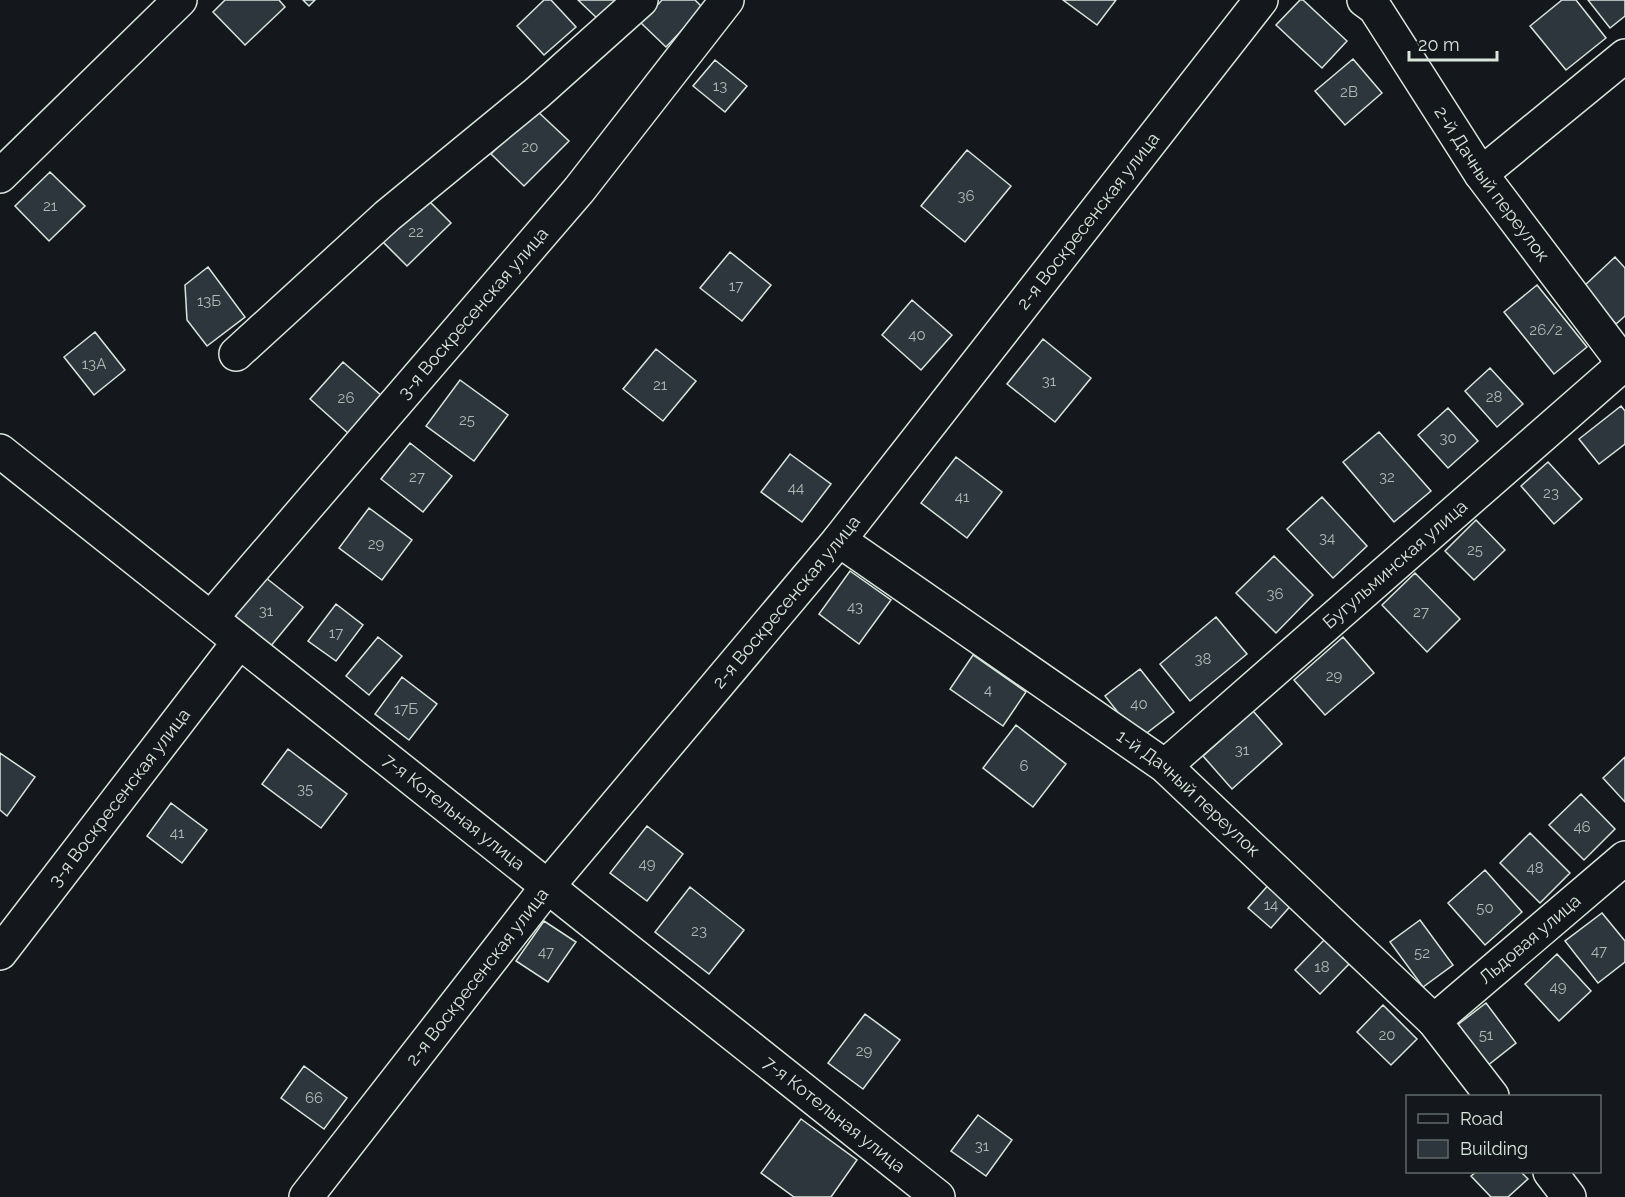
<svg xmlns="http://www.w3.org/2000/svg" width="1625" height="1197" viewBox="0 0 1625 1197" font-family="Raleway,sans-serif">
  <rect width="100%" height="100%" fill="#14181c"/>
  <!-- building -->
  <path fill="#2c363c" stroke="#d8e6dc" stroke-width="1.5" d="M225 0H279L285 7 245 45 213 12Z
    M303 0H315L309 6Z
    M544 0H551L576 27 544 55 517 26Z
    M578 0H615L617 2 600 21Z
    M662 0H695L703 8 666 47 641 23Z
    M1063 0H1116L1097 25Z
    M1300 0H1303L1347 41 1322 68 1276 25Z
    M1562 0H1576L1606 38 1566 70 1530 26Z
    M1588 0H1625V16L1610 28Z
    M1353 59 1382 93 1345 125 1315 91Z
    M715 60 747 86 725 112 693 86Z
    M535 109 569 141 524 186 491 154Z
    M967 150 1011 186 965 242 921 206Z
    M50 172 85 206 49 241 15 206Z
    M426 198 451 223 407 266 382 241Z
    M730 252 771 285 742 321 700 288Z
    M1615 257 1625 268V316L1616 324 1583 287Z
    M208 267 245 317 207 346 187 320 185 285Z
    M1537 285 1587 347 1554 374 1504 312Z
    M912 300 952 335 921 370 882 335Z
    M95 332 125 370 94 395 64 357Z
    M1043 339 1091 378 1055 422 1007 384Z
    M656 349 696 381 663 421 623 389Z
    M343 362 382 396 349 434 310 399Z
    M1490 368 1523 404 1497 427 1465 391Z
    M460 380 508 415 474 461 426 426Z
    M1621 406 1625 411V444L1599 464 1579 439Z
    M1448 408 1478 441 1448 468 1418 435Z
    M1379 432 1431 491 1394 522 1343 462Z
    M410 443 452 476 423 512 381 479Z
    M790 454 831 484 802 522 761 492Z
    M956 457 1002 492 967 538 921 503Z
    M1548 462 1582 499 1554 524 1521 486Z
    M1322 497 1367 546 1333 578 1287 529Z
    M369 508 412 540 382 580 339 548Z
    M1476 520 1505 550 1474 580 1445 551Z
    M1274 556 1313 595 1276 633 1236 593Z
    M850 571 891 600 859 644 819 614Z
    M1415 573 1460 619 1427 652 1382 605Z
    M261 574 303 607 270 647 229 614Z
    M336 604 363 625 336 661 308 641Z
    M1216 617 1247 654 1190 701 1160 664Z
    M378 637 402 656 369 695 346 676Z
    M1343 637 1374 673 1325 715 1294 680Z
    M973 655 1026 692 1003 726 950 689Z
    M1140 669 1174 712 1139 739 1105 696Z
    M402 677 437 704 409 740 375 714Z
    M1253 711 1282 744 1232 789 1203 756Z
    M1016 725 1066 764 1033 807 983 768Z
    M288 749 347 794 321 828 262 784Z
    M0 753 35 777 7 816 0 810Z
    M1625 757V802L1603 778Z
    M1581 794 1615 829 1584 860 1549 825Z
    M171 803 207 830 182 863 147 836Z
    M647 826 683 854 647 901 610 873Z
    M1530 833 1570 873 1540 903 1500 863Z
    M1485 870 1522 912 1485 945 1448 903Z
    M1271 882 1294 902 1271 928 1248 908Z
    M690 887 744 930 709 974 655 932Z
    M1602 913 1625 941V962L1598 983 1565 941Z
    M1420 920 1453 965 1423 987 1390 942Z
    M544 921 576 942 548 982 516 961Z
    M1325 939 1350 963 1320 994 1295 970Z
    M1557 954 1591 991 1559 1021 1525 984Z
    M1486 1003 1516 1043 1487 1066 1456 1026Z
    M1383 1005 1417 1039 1391 1065 1357 1032Z
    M865 1014 900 1040 863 1089 828 1063Z
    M304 1066 347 1098 324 1129 281 1098Z
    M978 1115 1012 1140 986 1176 951 1151Z
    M801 1119 857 1160 831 1197H794L761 1173Z
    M1476 1172H1521L1528 1179 1508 1197H1491L1471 1176Z"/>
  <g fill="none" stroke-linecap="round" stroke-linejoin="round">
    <!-- minor casing -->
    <g stroke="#d8e6dc" stroke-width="36">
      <g id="minor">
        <path id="s1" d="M1364 0 1375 8 1481 174 1625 365"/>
        <path d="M1481 174 1625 56"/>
        <path d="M0 176 180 0"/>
        <path d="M236 354 387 216 537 93 641 0"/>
        <path id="s2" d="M0 451 938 1197"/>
        <path id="s3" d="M839 540 1165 766 1434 1021 1492 1096"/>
        <path id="s4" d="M211 618 579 190 727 0"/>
        <path id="s5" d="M1165 766 1625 363"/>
        <path id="s6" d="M0 953 239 642"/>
        <path id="s7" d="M1434 1021 1625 858"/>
        <path d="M1550 1172 1569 1197"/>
        <path id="s8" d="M306 1197 548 886 839 540 1261 0"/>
      </g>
    </g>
    <!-- minor -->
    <use href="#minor" stroke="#14181c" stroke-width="33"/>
  </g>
  <g text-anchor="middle" stroke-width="4.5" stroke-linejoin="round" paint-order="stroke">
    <!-- number labels -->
    <g font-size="15" fill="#adbab4">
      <text x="720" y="91">13</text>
      <text x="1349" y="97">2В</text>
      <text x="530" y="152">20</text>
      <text x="966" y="201">36</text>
      <text x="50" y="211">21</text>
      <text x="416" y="237">22</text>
      <text x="736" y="291">17</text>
      <text x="209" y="306">13Б</text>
      <text x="1546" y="335">26/2</text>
      <text x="917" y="340">40</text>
      <text x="94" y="369">13А</text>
      <text x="1049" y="386">31</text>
      <text x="660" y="390">21</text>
      <text x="1494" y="402">28</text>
      <text x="346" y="403">26</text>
      <text x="467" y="425">25</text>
      <text x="1448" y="443">30</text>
      <text x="417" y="482">27</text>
      <text x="1387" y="482">32</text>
      <text x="796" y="493">44</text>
      <text x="1551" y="498">23</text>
      <text x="962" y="502">41</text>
      <text x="1327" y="543">34</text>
      <text x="376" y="549">29</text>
      <text x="1475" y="555">25</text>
      <text x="1275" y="599">36</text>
      <text x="855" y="612">43</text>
      <text x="266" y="616">31</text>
      <text x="1421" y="617">27</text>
      <text x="336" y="638">17</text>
      <text x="1203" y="664">38</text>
      <text x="1334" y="681">29</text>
      <text x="988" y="695">4</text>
      <text x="1139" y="709">40</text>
      <text x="406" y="714">17Б</text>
      <text x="1242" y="755">31</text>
      <text x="1024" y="771">6</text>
      <text x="305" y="794">35</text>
      <text x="1582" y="832">46</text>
      <text x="177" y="838">41</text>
      <text x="647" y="869">49</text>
      <text x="1535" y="873">48</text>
      <text x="1271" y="910">14</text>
      <text x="1485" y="913">50</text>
      <text x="699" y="936">23</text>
      <text x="1599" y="956">47</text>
      <text x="546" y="957">47</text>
      <text x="1422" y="958">52</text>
      <text x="1322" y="972">18</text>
      <text x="1558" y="992">49</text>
      <text x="1387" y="1040">20</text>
      <text x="1486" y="1040">51</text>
      <text x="864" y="1056">29</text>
      <text x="314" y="1103">66</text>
      <text x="982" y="1151">31</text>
    </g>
    <!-- street labels -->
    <g font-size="18" fill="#d8e6dc" stroke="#14181c">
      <text dy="6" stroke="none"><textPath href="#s1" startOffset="225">2-й Дачный переулок</textPath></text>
      <text dy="6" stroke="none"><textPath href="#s8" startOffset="1251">2-я Воскресенская улица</textPath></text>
      <text dy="6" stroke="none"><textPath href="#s4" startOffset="402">3-я Воскресенская улица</textPath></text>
      <text dy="6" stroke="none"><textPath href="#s5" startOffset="306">Бугульминская улица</textPath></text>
      <text dy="6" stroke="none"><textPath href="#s8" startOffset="765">2-я Воскресенская улица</textPath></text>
      <text dy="6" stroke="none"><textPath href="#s3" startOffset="432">1-й Дачный переулок</textPath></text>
      <text dy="6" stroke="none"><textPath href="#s6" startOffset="196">3-я Воскресенская улица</textPath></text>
      <text dy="6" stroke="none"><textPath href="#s2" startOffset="580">7-я Котельная улица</textPath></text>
      <text dy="6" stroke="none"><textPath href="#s7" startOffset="126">Льдовая улица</textPath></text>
      <text dy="6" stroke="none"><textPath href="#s8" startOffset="279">2-я Воскресенская улица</textPath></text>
      <text dy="6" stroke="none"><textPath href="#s2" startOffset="1066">7-я Котельная улица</textPath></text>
    </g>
  </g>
  <!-- legend -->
  <rect x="1406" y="1095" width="195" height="78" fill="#14181c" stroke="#626a69" stroke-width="1.5"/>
  <rect x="1418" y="1114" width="30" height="9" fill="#14181c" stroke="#626a69" stroke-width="1.5"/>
  <text x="1460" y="1125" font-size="18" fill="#d8e6dc">Road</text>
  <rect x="1418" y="1140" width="30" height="18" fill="#2c363c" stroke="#626a69" stroke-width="1.5"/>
  <text x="1460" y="1155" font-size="18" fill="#d8e6dc">Building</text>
  <!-- scale -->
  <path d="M1409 51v9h88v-9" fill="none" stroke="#d8e6dc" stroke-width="3"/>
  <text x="1418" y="51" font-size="18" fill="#d8e6dc" stroke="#14181c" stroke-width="4.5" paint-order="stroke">20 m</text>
</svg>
